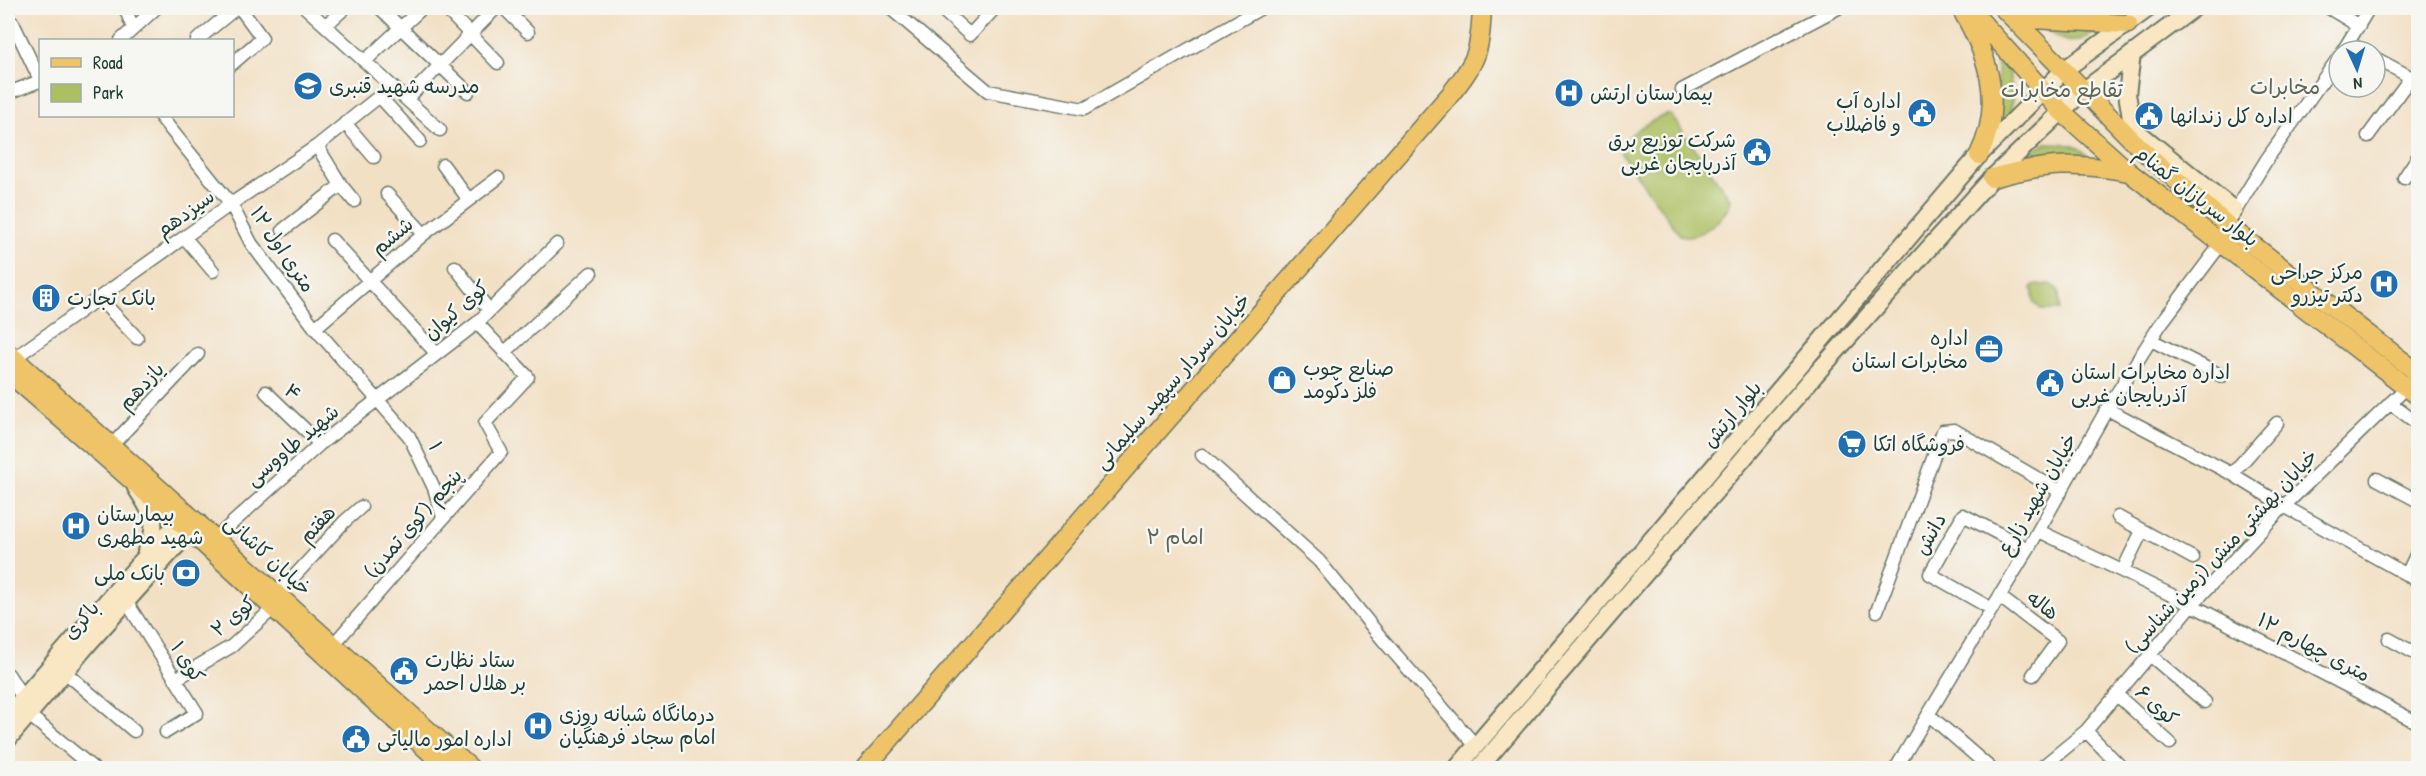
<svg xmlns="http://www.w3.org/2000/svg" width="2426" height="776" viewBox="0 0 2426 776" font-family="'Patrick Hand','Playpen Sans Arabic',sans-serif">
  <rect width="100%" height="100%" fill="#f6f6f2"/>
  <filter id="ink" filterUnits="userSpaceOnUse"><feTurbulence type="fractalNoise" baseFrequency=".0167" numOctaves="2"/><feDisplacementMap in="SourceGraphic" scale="12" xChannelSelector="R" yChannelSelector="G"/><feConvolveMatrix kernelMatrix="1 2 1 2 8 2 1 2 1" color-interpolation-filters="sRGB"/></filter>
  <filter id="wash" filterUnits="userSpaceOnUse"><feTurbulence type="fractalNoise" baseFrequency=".008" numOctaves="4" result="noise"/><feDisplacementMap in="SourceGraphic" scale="24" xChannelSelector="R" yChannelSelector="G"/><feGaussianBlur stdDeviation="1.35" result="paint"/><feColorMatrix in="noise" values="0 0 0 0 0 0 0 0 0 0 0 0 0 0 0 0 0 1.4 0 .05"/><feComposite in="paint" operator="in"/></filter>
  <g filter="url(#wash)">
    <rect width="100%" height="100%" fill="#f2e0c4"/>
    <!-- green -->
    <path fill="#acbf62" stroke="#667e4b" stroke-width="1.5" d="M2042 27 2102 29C2072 46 2069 46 2042 27Z
      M1997 52 2009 69 2012 94 2011 117 1998 131Z
      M1665 115H1671L1731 200C1727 218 1699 241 1680 235L1621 153C1624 133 1649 122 1665 115Z
      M2046 143C2062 143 2082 143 2090 160L2021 164 2020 160 2030 151Z
      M2050 284 2059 291 2060 310H2042L2034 303 2032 286Z"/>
  </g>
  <g filter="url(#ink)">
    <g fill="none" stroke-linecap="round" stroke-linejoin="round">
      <!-- street casing -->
      <g stroke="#697666" stroke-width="15">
        <path id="street" d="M125 8 133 28
          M306 8 440 130
          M380 8 468 92
          M445 8 498 63
          M504 8 528 32
          M890 8 988 91 1084 109 1261 8
          M940 8 970 35 995 8
          M2329 8 2359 26
          M13 23 40 80
          M326 25 345 8
          M121 40 156 8
          M197 40 236 8
          M2349 43 2363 51
          M2343 51 2369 8
          M2375 58 2418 81
          M365 61 422 8
          M232 64 262 38 240 8
          M1682 90 1838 8
          M8 93 40 81
          M407 99 496 8
          M160 116 231 204 251 243 315 328 409 436 434 488 443 517
          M345 123 374 157
          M2368 136 2411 77
          M317 146 341 185 354 201
          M443 165 469 200
          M2404 178 2418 157
          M387 194 424 234
          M2232 216 2267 159 2339 57
          M283 230 341 185
          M185 238 213 271
          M332 240 436 353
          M455 267 489 310
          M99 298 137 338
          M315 328 424 234 498 178
          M2151 340 2222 376
          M504 353 591 273
          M13 359 231 204 317 146 376 99H382L420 141
          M266 392 320 444
          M2390 403 2418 424
          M2107 409 2232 474 2284 506 2418 581
          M111 446 198 354
          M1202 455 1319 561 1383 640 1476 746
          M2232 474 2277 423
          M2377 479 2418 501
          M2118 517 2193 558
          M2039 531 2192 605 2418 723
          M209 544 320 444 477 323 557 244
          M2123 570 2142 531
          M2407 574 2418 551
          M278 594 344 522 361 507
          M2000 597 2058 641 2033 675
          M126 601 197 713 166 732
          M1992 609 1930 574 1963 515 2028 549
          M1877 611 1943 431 1954 430 2061 492
          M2389 639 2418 655
          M333 645 501 452 485 423 528 377 477 323
          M2150 655 2205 702
          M65 672 134 731
          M8 674 23 698
          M176 679 232 646 278 604
          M2117 695 2170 743
          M29 715 93 768
          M1929 715 1990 768
          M2086 731 2122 768
          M1909 767 1910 768
          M1896 768 2028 549 2107 409 2160 325 2221 244
          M2041 768 2086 731 2192 605 2284 506 2407 387"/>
      </g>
      <!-- secondary casing -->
      <g stroke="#697666" stroke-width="20">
        <path id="secondary" d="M2132 54 2127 94 2133 128 2234 210
          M136 488C151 511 161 524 146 551
          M8 715 139 564 187 513
          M8 739 88 644 198 522
          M1457 768 1979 155 2064 70 2149 8
          M1479 768 1814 376 1992 178 2083 91 2194 8"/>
      </g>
      <!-- primary casing -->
      <g stroke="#697666" stroke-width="21">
        <path id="primary" d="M1969 8 2061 111 2129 172 2418 396
          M2003 8 2141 149 2227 225 2418 373
          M1963 12C1989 58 2004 103 1979 155
          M2013 18 2128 24
          M1992 178C2047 163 2073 162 2129 172
          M8 353 470 768
          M8 372 191 532 447 768
          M865 768 1449 96C1477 61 1480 53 1482 8"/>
      </g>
      <!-- street -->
      <use href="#street" stroke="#fff" stroke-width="12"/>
      <!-- secondary -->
      <use href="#secondary" stroke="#f9e7c3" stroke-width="16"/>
      <!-- primary -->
      <use href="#primary" stroke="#efc469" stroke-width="18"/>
    </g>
  </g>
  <!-- icons -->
  <defs>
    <g id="school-disc" transform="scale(1.5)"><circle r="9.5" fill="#1f6fb2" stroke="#f6f6f2"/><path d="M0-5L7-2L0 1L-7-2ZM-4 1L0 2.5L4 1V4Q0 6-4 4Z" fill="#fff"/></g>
    <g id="hospital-disc" transform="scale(1.5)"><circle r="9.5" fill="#1f6fb2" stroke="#f6f6f2"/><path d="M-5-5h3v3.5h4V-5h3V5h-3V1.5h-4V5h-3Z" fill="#fff"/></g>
    <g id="civic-disc" transform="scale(1.5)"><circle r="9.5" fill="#1f6fb2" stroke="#f6f6f2"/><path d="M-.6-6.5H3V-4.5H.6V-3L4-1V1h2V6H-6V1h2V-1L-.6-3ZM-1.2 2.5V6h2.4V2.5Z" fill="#fff"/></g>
    <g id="building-disc" transform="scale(1.5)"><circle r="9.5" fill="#1f6fb2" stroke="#f6f6f2"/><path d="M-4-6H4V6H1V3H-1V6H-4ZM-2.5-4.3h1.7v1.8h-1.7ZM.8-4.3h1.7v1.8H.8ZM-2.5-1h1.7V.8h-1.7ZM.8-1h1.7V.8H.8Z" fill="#fff"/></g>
    <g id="office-disc" transform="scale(1.5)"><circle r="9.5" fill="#1f6fb2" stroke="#f6f6f2"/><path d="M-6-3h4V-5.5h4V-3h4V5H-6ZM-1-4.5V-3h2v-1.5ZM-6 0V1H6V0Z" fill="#fff"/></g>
    <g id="shop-disc" transform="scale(1.5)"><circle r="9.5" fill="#1f6fb2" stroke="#f6f6f2"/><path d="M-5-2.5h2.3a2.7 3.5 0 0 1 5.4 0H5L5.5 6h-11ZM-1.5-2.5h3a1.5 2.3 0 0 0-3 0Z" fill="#fff"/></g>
    <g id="supermarket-disc" transform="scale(1.5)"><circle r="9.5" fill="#1f6fb2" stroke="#f6f6f2"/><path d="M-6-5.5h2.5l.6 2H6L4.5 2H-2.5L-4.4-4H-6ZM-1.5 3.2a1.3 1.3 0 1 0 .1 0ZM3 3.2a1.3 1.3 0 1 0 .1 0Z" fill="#fff"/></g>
    <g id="bank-disc" transform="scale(1.5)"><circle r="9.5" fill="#1f6fb2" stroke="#f6f6f2"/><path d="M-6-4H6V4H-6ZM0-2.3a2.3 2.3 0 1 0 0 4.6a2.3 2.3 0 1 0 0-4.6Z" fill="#fff"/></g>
  </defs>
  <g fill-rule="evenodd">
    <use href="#school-disc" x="308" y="86"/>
    <use href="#hospital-disc" x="1569" y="93"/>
    <use href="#civic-disc" x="1922" y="113"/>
    <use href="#civic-disc" x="2149" y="116"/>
    <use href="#civic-disc" x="1757" y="152"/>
    <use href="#hospital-disc" x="2384" y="284"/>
    <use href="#building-disc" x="46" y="298"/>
    <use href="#office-disc" x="1989" y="349"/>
    <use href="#shop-disc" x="1282" y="380"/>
    <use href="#civic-disc" x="2050" y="383"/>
    <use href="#supermarket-disc" x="1852" y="444"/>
    <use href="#hospital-disc" x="76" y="526"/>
    <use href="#bank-disc" x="186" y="573"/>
    <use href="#civic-disc" x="404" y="671"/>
    <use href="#hospital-disc" x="538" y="726"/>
    <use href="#civic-disc" x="356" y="739"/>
  </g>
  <g text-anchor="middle" stroke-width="5" stroke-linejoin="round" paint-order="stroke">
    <!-- poi labels -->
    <g font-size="20" fill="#1f3d34" stroke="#f6f6f2" text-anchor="start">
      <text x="329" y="93">مدرسه شهید قنبری</text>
      <text x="1590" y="100">بیمارستان ارتش</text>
      <text x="1901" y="108" text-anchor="end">اداره آب<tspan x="1901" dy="23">و فاضلاب</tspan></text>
      <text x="2170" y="123">اداره کل زندانها</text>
      <text x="1736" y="147" text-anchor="end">شرکت توزیع برق<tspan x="1736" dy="23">آذربایجان غربی</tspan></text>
      <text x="2363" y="279" text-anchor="end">مرکز جراحی<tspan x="2363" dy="23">دکتر تیزرو</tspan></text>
      <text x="67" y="305">بانک تجارت</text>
      <text x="1968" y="345" text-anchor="end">اداره<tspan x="1968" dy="23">مخابرات استان</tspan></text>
      <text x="1303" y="375">صنایع چوب<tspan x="1303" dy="23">فلز دکومد</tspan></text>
      <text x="2071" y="379">اداره مخابرات استان<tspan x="2071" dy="23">آذربایجان غربی</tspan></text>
      <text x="1873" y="451">فروشگاه اتکا</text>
      <text x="97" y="521">بیمارستان<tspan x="97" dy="23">شهید مطهری</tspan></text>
      <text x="165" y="580" text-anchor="end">بانک ملی</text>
      <text x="425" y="667">ستاد نظارت<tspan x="425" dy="23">بر هلال احمر</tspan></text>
      <text x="559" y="721">درمانگاه شبانه روزی<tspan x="559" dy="23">امام سجاد فرهنگیان</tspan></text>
      <text x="377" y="746">اداره امور مالیاتی</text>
    </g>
    <!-- street labels -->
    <g font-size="20" fill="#1f3d34" stroke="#f6f6f2">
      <text transform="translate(2197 196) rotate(38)" y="7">بلوار سربازان گمنام</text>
      <text transform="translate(185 213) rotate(-36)" y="7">سیزدهم</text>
      <text transform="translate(392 236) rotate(-40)" y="7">ششم</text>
      <text transform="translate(283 249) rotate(56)" y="7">۱۲ متری اول</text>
      <text transform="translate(456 310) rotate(-41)" y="7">کوی کیوان</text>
      <text transform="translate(1172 381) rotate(-49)" y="7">خیابان سردار سپهبد سلیمانی</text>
      <text transform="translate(141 386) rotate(-47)" y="7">یازدهم</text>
      <text transform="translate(293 392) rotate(43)" y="7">۴</text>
      <text transform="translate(1732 414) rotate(-50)" y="7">بلوار ارتش</text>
      <text transform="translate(292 445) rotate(-40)" y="7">شهید طاووسی</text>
      <text transform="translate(436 446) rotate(65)" y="7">۱</text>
      <text transform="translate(2037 494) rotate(-60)" y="7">خیابان شهید زارع</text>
      <text transform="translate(413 523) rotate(-49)" y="7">پنجم (کوی تمدن)</text>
      <text transform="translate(317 524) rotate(-47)" y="7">هفتم</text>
      <text transform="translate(1930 534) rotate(-61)" y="7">دانش</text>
      <text transform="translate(2221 551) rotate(-47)" y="7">خیابان بهشتی منش (زمین شناسی)</text>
      <text transform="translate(268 555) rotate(42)" y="7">خیابان کاشانی</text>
      <text transform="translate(2043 605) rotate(37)" y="7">هاله</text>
      <text transform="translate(233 616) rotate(-40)" y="7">کوی ۲</text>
      <text transform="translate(81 620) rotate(-49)" y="7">باکری</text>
      <text transform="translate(2314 647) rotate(28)" y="7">۱۲ متری چهارم</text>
      <text transform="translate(188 662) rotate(57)" y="7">کوی ۱</text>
      <text transform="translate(2157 705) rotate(42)" y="7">کوی ۶</text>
    </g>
    <!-- neighbourhood labels -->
    <g font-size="21" fill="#5f6452" stroke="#f6f6f2">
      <text x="2285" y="94">مخابرات</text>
      <text x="2062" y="97">تقاطع مخابرات</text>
      <text x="1175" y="544">امام ۲</text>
    </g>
  </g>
  <!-- margin -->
  <rect width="2426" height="776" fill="none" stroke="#f6f6f2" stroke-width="30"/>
  <!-- legend -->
  <rect x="39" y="39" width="195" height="78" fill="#f6f6f2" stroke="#a0aca6" stroke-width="1.5"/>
  <rect x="51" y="58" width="30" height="9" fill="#efc469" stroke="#a0aca6" stroke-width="1.5"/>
  <text x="93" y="69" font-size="18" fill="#1f3d34">Road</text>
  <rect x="51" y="84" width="30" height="18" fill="#acbf62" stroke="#a0aca6" stroke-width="1.5"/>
  <text x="93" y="99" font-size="18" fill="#1f3d34">Park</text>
  <!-- north arrow -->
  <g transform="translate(2357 69) rotate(176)"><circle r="28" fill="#f6f6f2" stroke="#a0aca6" stroke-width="1.5"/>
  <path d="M0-4.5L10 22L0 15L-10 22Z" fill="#1f6fb2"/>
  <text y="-9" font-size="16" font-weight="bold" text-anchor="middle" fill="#1f3d34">N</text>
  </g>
</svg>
